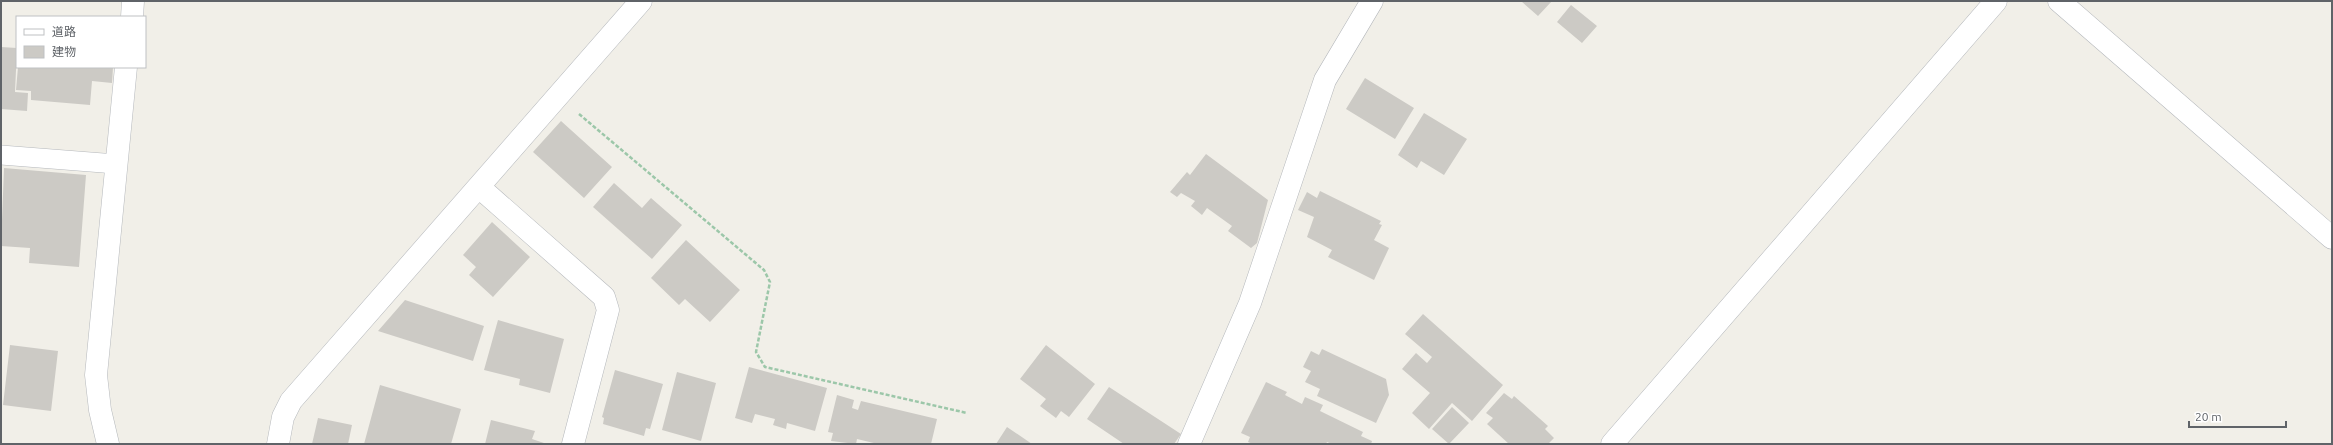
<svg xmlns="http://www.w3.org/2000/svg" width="2333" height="445" viewBox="0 0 2333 445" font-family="Ubuntu,'Noto Sans JP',sans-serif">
  <rect width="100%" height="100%" fill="#f1efe8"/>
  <!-- building -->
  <path fill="#cccac5" d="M1521 1H1552L1538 16Z
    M1571 5 1597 26 1582 43 1557 22Z
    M1 47 17 48 15 92 28 93 27 111 1 109Z
    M18 67H113L112 83 92 81 90 105 31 100V91L16 90Z
    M1365 78 1414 108 1395 139 1346 109Z
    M1424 113 1467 139 1444 175 1421 161 1417 168 1398 155Z
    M561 121 612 167 584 198 533 152Z
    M1206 154 1268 200 1257 243 1251 248 1228 231 1232 226 1207 208 1202 215 1191 206 1195 201 1181 193 1177 197 1170 192 1187 172 1190 175Z
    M4 168 86 175 79 267 29 263 30 248 1 246Z
    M614 183 642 208 651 198 682 225 652 259 593 207Z
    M1320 191 1381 221 1379 224 1382 225 1374 240 1389 248 1374 280 1328 257 1332 250 1307 237 1314 217 1298 210 1307 192 1317 198Z
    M492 222 530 257 493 297 469 275 476 267 463 255Z
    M686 240 740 290 710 322 685 299 679 305 651 278Z
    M405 300 484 326 473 361 378 331Z
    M1423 314 1503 385 1472 421 1452 403 1429 429 1412 413 1430 393 1402 369 1416 353 1427 363 1432 357 1405 334Z
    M498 320 564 339 550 393 519 385 520 379 484 370Z
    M10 345 58 351 51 411 3 405Z
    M1046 345 1095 384 1069 417 1061 411 1056 418 1040 406 1046 399 1020 379Z
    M1322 349 1386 379 1389 395 1376 423 1317 396 1320 389 1305 382 1311 371 1303 367 1311 351 1319 355Z
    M749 367 827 388 815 431 787 423 786 429 773 425 775 419 755 414 752 423 735 418Z
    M615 370 663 384 650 429 646 428 644 436 603 424 604 418 602 417Z
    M677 372 716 383 701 441 662 430Z
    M1266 382 1287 392 1285 395 1302 404 1305 397 1323 405 1320 411 1363 432 1361 436 1372 441 1371 444H1332L1327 442 1326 444H1253L1248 442 1250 437 1241 433Z
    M380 385 461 409 451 444H364Z
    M1109 387 1181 434 1174 444H1124L1087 419Z
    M1504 393 1512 399 1514 396 1548 426 1545 429 1554 438 1548 444H1509L1487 424 1493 418 1486 413Z
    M837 395 854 400 852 408 858 410 861 401 937 419 931 444H878L857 439 856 444 831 441 833 433 828 432Z
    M1452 407 1469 423 1449 444 1432 429Z
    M318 418 352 425 348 444H312Z
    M491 420 535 431 532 439 547 444H485Z
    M1007 427 1032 444H996Z"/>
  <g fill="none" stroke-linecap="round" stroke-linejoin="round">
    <!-- service casing -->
    <g stroke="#b5b8bc" stroke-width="20">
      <path id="service" d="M1 155 116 164"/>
    </g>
    <!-- minor casing -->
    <g stroke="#b5b8bc" stroke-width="23">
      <path id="minor" d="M2059 1 2332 238
        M132 17 133 1
        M479 187 604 297 608 310 573 444
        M108 444 100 410 96 375 126 67
        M278 444 283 417 291 401 641 1
        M1189 444 1250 303 1325 80 1372 1
        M1612 444 1996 1"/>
    </g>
    <!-- path -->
    <path stroke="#9cc7a9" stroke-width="2.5" stroke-dasharray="4 2" stroke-linecap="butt" d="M579 114 764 270 770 282 756 352 765 367 967 413"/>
    <!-- service -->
    <use href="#service" stroke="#fff" stroke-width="19"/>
    <!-- minor -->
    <use href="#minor" stroke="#fff" stroke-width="22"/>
  </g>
  <!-- border -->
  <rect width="2333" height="445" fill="none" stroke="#5f6368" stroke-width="4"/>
  <!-- legend -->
  <rect x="16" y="16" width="130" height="52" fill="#ffffff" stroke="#bfc1c3"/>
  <rect x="24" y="29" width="20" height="6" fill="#ffffff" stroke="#bfc1c3"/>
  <text x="52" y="36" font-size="12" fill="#5f6368">道路</text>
  <rect x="24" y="46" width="20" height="12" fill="#cccac5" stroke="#bfc1c3"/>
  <text x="52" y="56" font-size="12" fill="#5f6368">建物</text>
  <!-- scale -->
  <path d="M2189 421v6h97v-6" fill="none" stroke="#5f6368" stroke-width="2"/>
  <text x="2195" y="421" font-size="12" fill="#5f6368" stroke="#ffffff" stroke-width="3" paint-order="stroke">20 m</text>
</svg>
